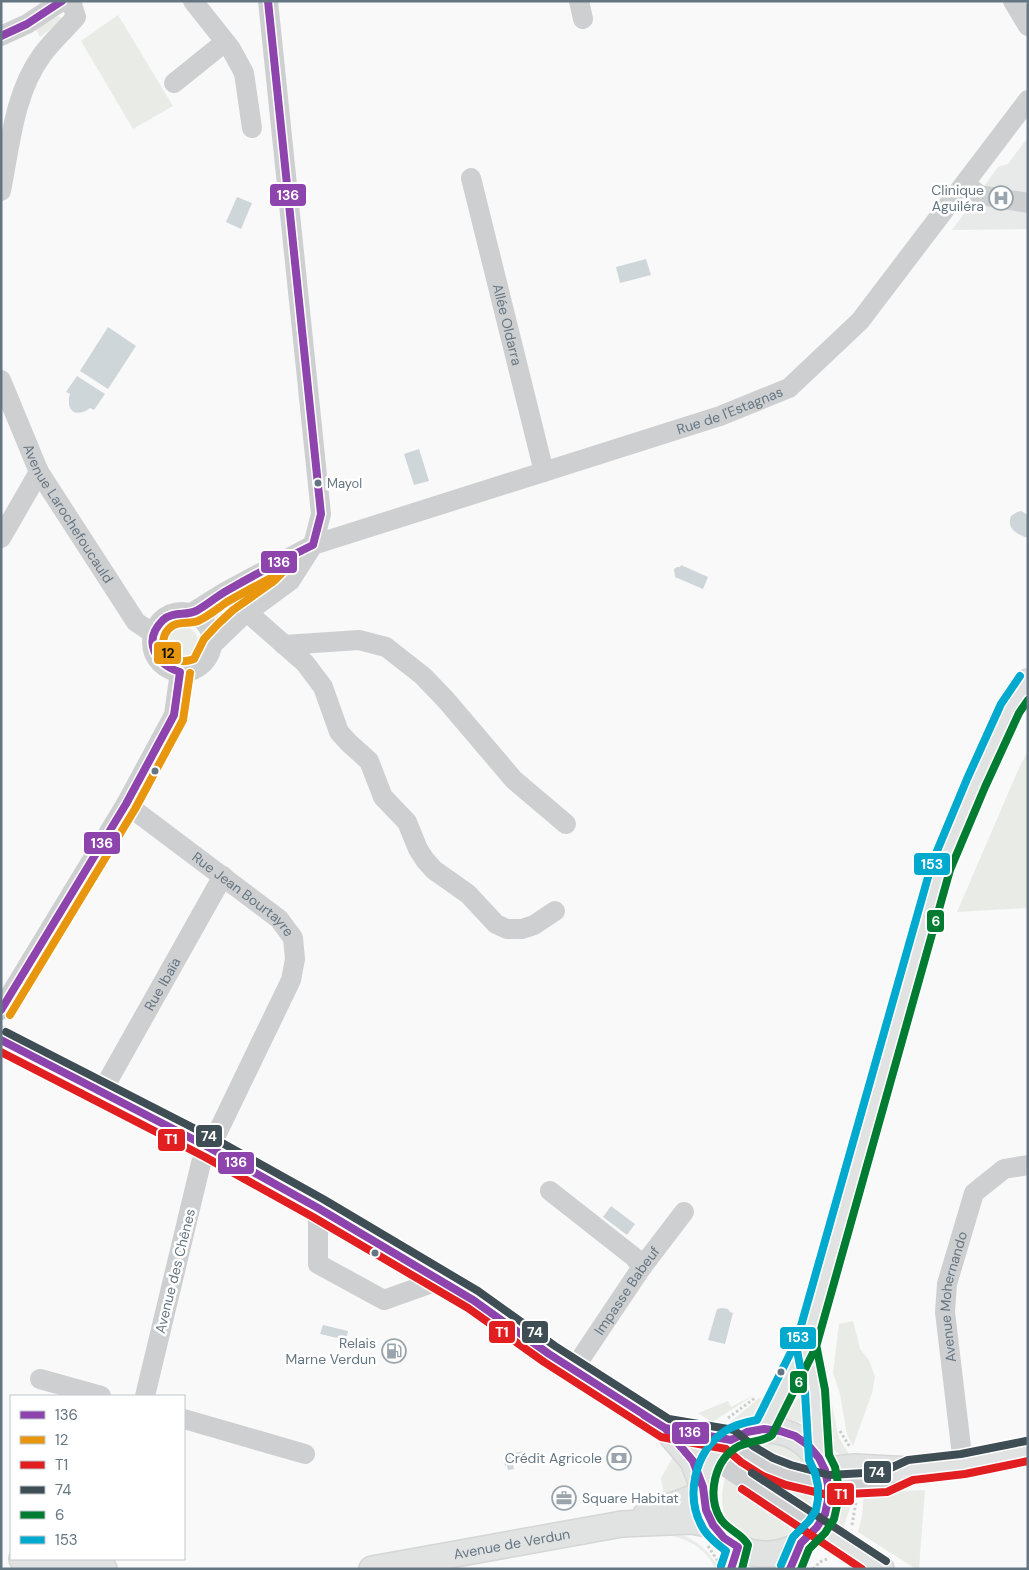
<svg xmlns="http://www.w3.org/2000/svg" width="1029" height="1570" viewBox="0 0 1029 1570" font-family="'DM Sans',sans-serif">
  <rect width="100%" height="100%" fill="#f9f9f9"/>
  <!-- built -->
  <path fill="#e8e9e9" d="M1028 137V229L952 230 998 167 1008 164Z"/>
  <!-- green -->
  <path fill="#e8ebe6" d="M118 15 173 106 133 129 81 41Z
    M58 16 62 18 60 22 40 37 35 27Z
    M270 584 244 610 236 599 246 592Z
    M223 605 233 617 221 625 217 623 213 613Z
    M166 642a16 16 0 1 1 32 0a16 16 0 1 1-32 0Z
    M1028 751V908L957 912 1019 768Z
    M853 1321 860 1349 869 1360 875 1377 872 1393 853 1446 847 1435 840 1394 833 1373 839 1324Z
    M755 1395 712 1422 698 1413 728 1401 731 1407Z
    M827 1396H830L839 1438 850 1456C844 1455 840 1455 835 1451 826 1442 828 1409 827 1396Z
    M759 1398H764L765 1401C755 1421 745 1429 723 1428Z
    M797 1399H802L805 1424 781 1417 786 1404 793 1406Z
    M766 1443C786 1444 804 1451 810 1472L792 1471 754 1447 757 1445Z
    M673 1457 683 1462 690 1484 684 1490 665 1500 661 1478Z
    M737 1458H741L811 1490 813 1492 810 1511 732 1465Z
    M728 1476 801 1526C758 1570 710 1533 725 1478Z
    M850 1490V1508L842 1531 831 1522 838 1492Z
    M925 1490 919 1569H916L858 1532 862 1516 864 1493Z
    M679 1533C697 1541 710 1551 719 1569H715C707 1547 685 1538 664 1534Z
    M779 1565 781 1569H743L746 1567Z"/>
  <!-- water -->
  <path fill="#ced6d9" d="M237 197 252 203 241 229 226 222Z
    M646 259 651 275 620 283 616 267Z
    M108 327 136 346 108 389 80 371Z
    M77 376 105 394 94 410 90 408C76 419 65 410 70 394L66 392Z
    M419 449 429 481 414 485 404 454Z
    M1021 511 1028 515V538C1017 534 1006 529 1011 516L1017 512Z
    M681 565 708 577 703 589 675 577 674 569 677 567H680Z
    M611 1206 635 1224 627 1235 603 1217Z
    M722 1308 728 1309 730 1312 733 1313 725 1344 708 1340 717 1309Z
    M323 1325 348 1331 346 1340 320 1334Z
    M525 1451 527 1462 513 1464 514 1469 508 1470 507 1465 505 1466 503 1455Z"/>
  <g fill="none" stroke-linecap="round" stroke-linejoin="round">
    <!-- major casing -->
    <g stroke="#d5d6d7" stroke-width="28">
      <g id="major">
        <path d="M1 1040 12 1047 210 1148 318 1208 473 1300 549 1354 665 1428 693 1461 703 1487"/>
        <path d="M806 1344 815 1391 819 1458"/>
        <path d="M665 1428 731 1440"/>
        <path d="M764 1429 806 1344 941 867 976 783 1010 708 1028 682"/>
        <circle cx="766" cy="1492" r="62"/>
        <path d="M825 1470 855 1467 910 1470 963 1464 1028 1451"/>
        <path d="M645 1516 703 1494"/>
        <path d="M817 1527 881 1569"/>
        <path d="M22 1559 104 1569"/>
        <path id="s8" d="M372 1569 622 1524 691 1521 713 1525"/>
      </g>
    </g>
    <!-- path -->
    <path stroke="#cbcccd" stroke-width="3" stroke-dasharray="2.5 2.5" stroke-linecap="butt" d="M728 1418 755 1398
      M840 1431 850 1447
      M852 1525 856 1502
      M708 1546 721 1566V1569
      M813 1569 820 1562 827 1559"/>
    <!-- minor -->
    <g stroke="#cecfd0" stroke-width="20">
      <path d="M193 1 231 49 244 73 252 128"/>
      <path d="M579 1 583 19"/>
      <path d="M1013 1 1028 26"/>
      <path d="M1 36 27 24 62 1"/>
      <path d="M174 83 225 42"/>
      <path id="s1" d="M471 178 544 472"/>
      <path d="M965 184 980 195 1028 203"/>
      <path d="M1 191C10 146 14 93 42 55 52 41 65 30 76 17L71 1"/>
      <path id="s2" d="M1 380 39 472 136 622 154 634"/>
      <path d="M1 538 39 472"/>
      <path d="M247 612 305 663 323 687 339 732 349 743 369 761 383 797 407 822 418 849 425 860 434 870 468 894 496 924 507 929H522L534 925 555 911"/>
      <circle cx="182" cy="642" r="30"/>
      <path id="s3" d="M190 614 225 592 313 545 720 416 789 388 860 321 1028 100"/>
      <path d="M212 645 241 617 290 581 313 545 321 514 268 1"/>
      <path d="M284 645 359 640 386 647 423 676 446 700 514 780 566 824"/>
      <path id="s4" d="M126 804 279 919 293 938 295 959 291 980 210 1148 201 1163 145 1396"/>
      <path d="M1 1010 126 804 174 715 180 672"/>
      <path id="s5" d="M101 1093 223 876"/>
      <path d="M550 1191 634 1257 642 1267"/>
      <path d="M318 1208V1264L384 1300 440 1280"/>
      <path id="s6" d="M573 1370 642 1267 684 1212"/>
      <path d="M40 1379 101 1396"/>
      <path d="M184 1419 305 1454"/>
      <path d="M676 1434 817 1527"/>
      <path d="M731 1440 747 1454 768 1467 788 1475 828 1485 885 1482 910 1470"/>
      <path id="s7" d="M963 1464 945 1312 947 1284 974 1193 1004 1169 1028 1165"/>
    </g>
    <!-- major -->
    <use href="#major" stroke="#e1e2e2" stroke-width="25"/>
    <!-- bus-1 casing -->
    <g stroke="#fff" stroke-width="11">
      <path id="bus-1" d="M1 36 27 24 62 1
        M1 1010 126 804 174 715 180 672C155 664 142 641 163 620 173 611 185 616 196 611 207 605 217 596 228 590 256 574 284 559 313 545L321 514 268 1
        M1 1040 210 1148 318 1208 473 1300 549 1354 665 1428 731 1440 747 1432 764 1429 780 1431 795 1436 808 1445 819 1458 825 1470 828 1485V1500L825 1514 817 1527 801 1543 790 1569
        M644 1415 665 1428 693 1461 703 1487 706 1510 713 1525 724 1538 738 1547 731 1569"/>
    </g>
    <!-- bus-2 casing -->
    <g stroke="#fff" stroke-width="11">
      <path id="bus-2" d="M284 571 274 581 233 610 218 624 204 639 194 659C170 669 152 641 172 626 179 621 190 624 198 621 209 616 218 608 227 602 246 591 265 581 284 571Z
        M10 1015 135 809 183 720 190 673"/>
    </g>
    <!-- bus-3 casing -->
    <g stroke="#fff" stroke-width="11">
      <path id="bus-3" d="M1 1052 205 1157 313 1217 468 1308 544 1362 661 1437 726 1449 741 1462 763 1476 786 1485 828 1495 887 1492 913 1480 965 1474 1028 1461
        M742 1489 862 1569"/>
    </g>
    <!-- bus-4 casing -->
    <g stroke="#fff" stroke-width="11">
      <path id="bus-4" d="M6 1032 215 1139 323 1199 478 1291 555 1346 669 1419 734 1430 753 1446 773 1458 791 1465 829 1475 882 1472 908 1460 961 1454 1026 1441
        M752 1473 886 1561"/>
    </g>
    <!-- bus-5 casing -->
    <g stroke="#fff" stroke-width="11">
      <path id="bus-5" d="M742 1569 748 1545C743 1534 727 1530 720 1518 707 1495 714 1459 739 1446 749 1441 764 1442 772 1435L816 1347 950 870 985 787 1019 713 1028 700
        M801 1569 809 1549 825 1533 834 1519 838 1501V1483L835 1467 829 1455 825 1390 816 1344 818 1338"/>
    </g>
    <!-- bus-6 casing -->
    <g stroke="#fff" stroke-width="11">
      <path id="bus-6" d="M781 1565 793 1537 809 1521 816 1510 818 1499V1486L815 1473 809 1460 805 1392 796 1345 798 1334
        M721 1566 726 1551C718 1545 710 1539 704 1530 684 1498 694 1452 725 1431 734 1425 746 1422 757 1420L797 1340 932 863 967 779 1001 704 1020 676"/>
    </g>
    <!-- bus-1 -->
    <use href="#bus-1" stroke="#8e44ad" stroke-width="8"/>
    <!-- bus-2 -->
    <use href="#bus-2" stroke="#e7960d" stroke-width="8"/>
    <!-- bus-3 -->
    <use href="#bus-3" stroke="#e11f21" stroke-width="8"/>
    <!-- bus-4 -->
    <use href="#bus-4" stroke="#3f4e55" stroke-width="8"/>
    <!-- bus-5 -->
    <use href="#bus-5" stroke="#007c32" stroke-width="8"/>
    <!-- bus-6 -->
    <use href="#bus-6" stroke="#00a9ce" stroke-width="8"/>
  </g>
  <!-- icons -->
  <defs>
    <g id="hospital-ring" transform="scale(1.25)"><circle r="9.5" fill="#fff" stroke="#99a4ac" stroke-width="1.5"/><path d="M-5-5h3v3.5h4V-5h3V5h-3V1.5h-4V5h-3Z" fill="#99a4ac"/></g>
    <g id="fuel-ring" transform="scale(1.25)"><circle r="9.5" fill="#fff" stroke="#99a4ac" stroke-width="1.5"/><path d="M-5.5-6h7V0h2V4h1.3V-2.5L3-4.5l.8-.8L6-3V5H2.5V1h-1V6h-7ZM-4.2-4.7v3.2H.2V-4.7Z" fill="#99a4ac"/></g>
    <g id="bank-ring" transform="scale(1.25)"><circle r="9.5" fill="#fff" stroke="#99a4ac" stroke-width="1.5"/><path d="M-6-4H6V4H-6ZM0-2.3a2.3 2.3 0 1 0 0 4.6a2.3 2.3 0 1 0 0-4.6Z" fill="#99a4ac"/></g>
    <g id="office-ring" transform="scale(1.25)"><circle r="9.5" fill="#fff" stroke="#99a4ac" stroke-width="1.5"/><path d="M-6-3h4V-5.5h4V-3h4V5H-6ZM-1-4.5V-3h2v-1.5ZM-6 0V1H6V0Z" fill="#99a4ac"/></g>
  </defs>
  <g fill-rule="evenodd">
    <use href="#hospital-ring" x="1001" y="198"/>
    <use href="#fuel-ring" x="394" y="1351"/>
    <use href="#bank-ring" x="619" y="1458"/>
    <use href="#office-ring" x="564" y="1498"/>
  </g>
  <!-- markers -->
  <g fill="#657683" stroke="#fff" stroke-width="2">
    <circle cx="318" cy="483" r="4.5"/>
    <circle cx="155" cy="771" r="4.5"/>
    <circle cx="375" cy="1253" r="4.5"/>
    <circle cx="781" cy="1372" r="4.5"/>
  </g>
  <g text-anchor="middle" stroke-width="5" stroke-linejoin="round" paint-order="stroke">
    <!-- bus labels -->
    <g font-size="13" fill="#657683" stroke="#fff" text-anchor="start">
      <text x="327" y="488">Mayol</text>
    </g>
    <!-- poi labels -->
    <g font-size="14" fill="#657683" stroke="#fff" text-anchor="end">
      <text x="984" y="195">Clinique<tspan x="984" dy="16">Aguiléra</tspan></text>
      <text x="376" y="1348">Relais<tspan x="376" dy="16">Marne Verdun</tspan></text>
      <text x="602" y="1463">Crédit Agricole</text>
      <text x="582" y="1503" text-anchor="start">Square Habitat</text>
    </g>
    <!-- street labels -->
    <g font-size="14" fill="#657683" stroke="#fff">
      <text dy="5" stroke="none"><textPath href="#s1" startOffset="151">Allée Oldarra</textPath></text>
      <text dy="5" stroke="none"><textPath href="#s3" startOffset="579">Rue de l'Estagnas</textPath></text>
      <text dy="5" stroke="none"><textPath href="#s2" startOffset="150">Avenue Larochefoucauld</textPath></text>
      <text dy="5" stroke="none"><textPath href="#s4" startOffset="148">Rue Jean Bourtayre</textPath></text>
      <text dy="5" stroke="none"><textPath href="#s5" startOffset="125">Rue Ibaïa</textPath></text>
      <text transform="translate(175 1271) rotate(-76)" y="5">Avenue des Chênes</text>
      <text dy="5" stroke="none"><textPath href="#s6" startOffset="96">Impasse Babeuf</textPath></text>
      <text dy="5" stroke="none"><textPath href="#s7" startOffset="169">Avenue Mohernando</textPath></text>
      <text dy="5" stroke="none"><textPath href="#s8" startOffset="142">Avenue de Verdun</textPath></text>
    </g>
  </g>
  <g stroke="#fff" stroke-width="2">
    <rect x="269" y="183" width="38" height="24" rx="5" fill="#8e44ad"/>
    <rect x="260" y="550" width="38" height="24" rx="5" fill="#8e44ad"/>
    <rect x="153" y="641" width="29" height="24" rx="5" fill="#e7960d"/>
    <rect x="83" y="831" width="38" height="24" rx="5" fill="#8e44ad"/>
    <rect x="913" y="852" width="38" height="24" rx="5" fill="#00a9ce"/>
    <rect x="926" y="909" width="19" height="24" rx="5" fill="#007c32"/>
    <rect x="195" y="1124" width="28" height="24" rx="5" fill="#3f4e55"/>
    <rect x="157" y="1128" width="29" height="24" rx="5" fill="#e11f21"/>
    <rect x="217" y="1151" width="38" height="24" rx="5" fill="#8e44ad"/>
    <rect x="521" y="1320" width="28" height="24" rx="5" fill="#3f4e55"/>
    <rect x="488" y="1320" width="28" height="24" rx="5" fill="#e11f21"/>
    <rect x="779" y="1326" width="38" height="24" rx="5" fill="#00a9ce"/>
    <rect x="789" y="1370" width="19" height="24" rx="5" fill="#007c32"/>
    <rect x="671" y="1421" width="39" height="24" rx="5" fill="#8e44ad"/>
    <rect x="863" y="1460" width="29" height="24" rx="5" fill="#3f4e55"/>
    <rect x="826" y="1482" width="29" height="24" rx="5" fill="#e11f21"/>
  </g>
  <g font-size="14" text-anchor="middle" font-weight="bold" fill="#fff">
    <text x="288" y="200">136</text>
    <text x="279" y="567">136</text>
    <text x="102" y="848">136</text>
    <text x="932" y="869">153</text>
    <text x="936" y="926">6</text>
    <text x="209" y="1141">74</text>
    <text x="171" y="1144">T1</text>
    <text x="236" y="1167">136</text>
    <text x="535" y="1337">74</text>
    <text x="502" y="1337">T1</text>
    <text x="798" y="1342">153</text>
    <text x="799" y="1387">6</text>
    <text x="690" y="1437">136</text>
    <text x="877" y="1477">74</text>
    <text x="841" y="1499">T1</text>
  </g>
  <g font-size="14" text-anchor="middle" font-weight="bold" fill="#111">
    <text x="168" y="658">12</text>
  </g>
  <!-- border -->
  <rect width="1029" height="1570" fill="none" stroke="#657683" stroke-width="5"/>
  <!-- legend -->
  <rect x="10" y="1395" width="175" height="165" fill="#ffffff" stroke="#c1c8cd"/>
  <rect x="20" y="1411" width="25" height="8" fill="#8e44ad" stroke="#c1c8cd"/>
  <text x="55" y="1420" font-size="15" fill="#657683">136</text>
  <rect x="20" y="1436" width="25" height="8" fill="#e7960d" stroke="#c1c8cd"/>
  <text x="55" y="1445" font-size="15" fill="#657683">12</text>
  <rect x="20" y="1461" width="25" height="8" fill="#e11f21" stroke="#c1c8cd"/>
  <text x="55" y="1470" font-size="15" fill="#657683">T1</text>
  <rect x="20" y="1486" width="25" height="8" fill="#3f4e55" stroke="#c1c8cd"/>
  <text x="55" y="1495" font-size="15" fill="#657683">74</text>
  <rect x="20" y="1511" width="25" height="8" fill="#007c32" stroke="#c1c8cd"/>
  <text x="55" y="1520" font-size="15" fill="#657683">6</text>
  <rect x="20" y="1536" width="25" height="8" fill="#00a9ce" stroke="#c1c8cd"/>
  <text x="55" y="1545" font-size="15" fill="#657683">153</text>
</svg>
